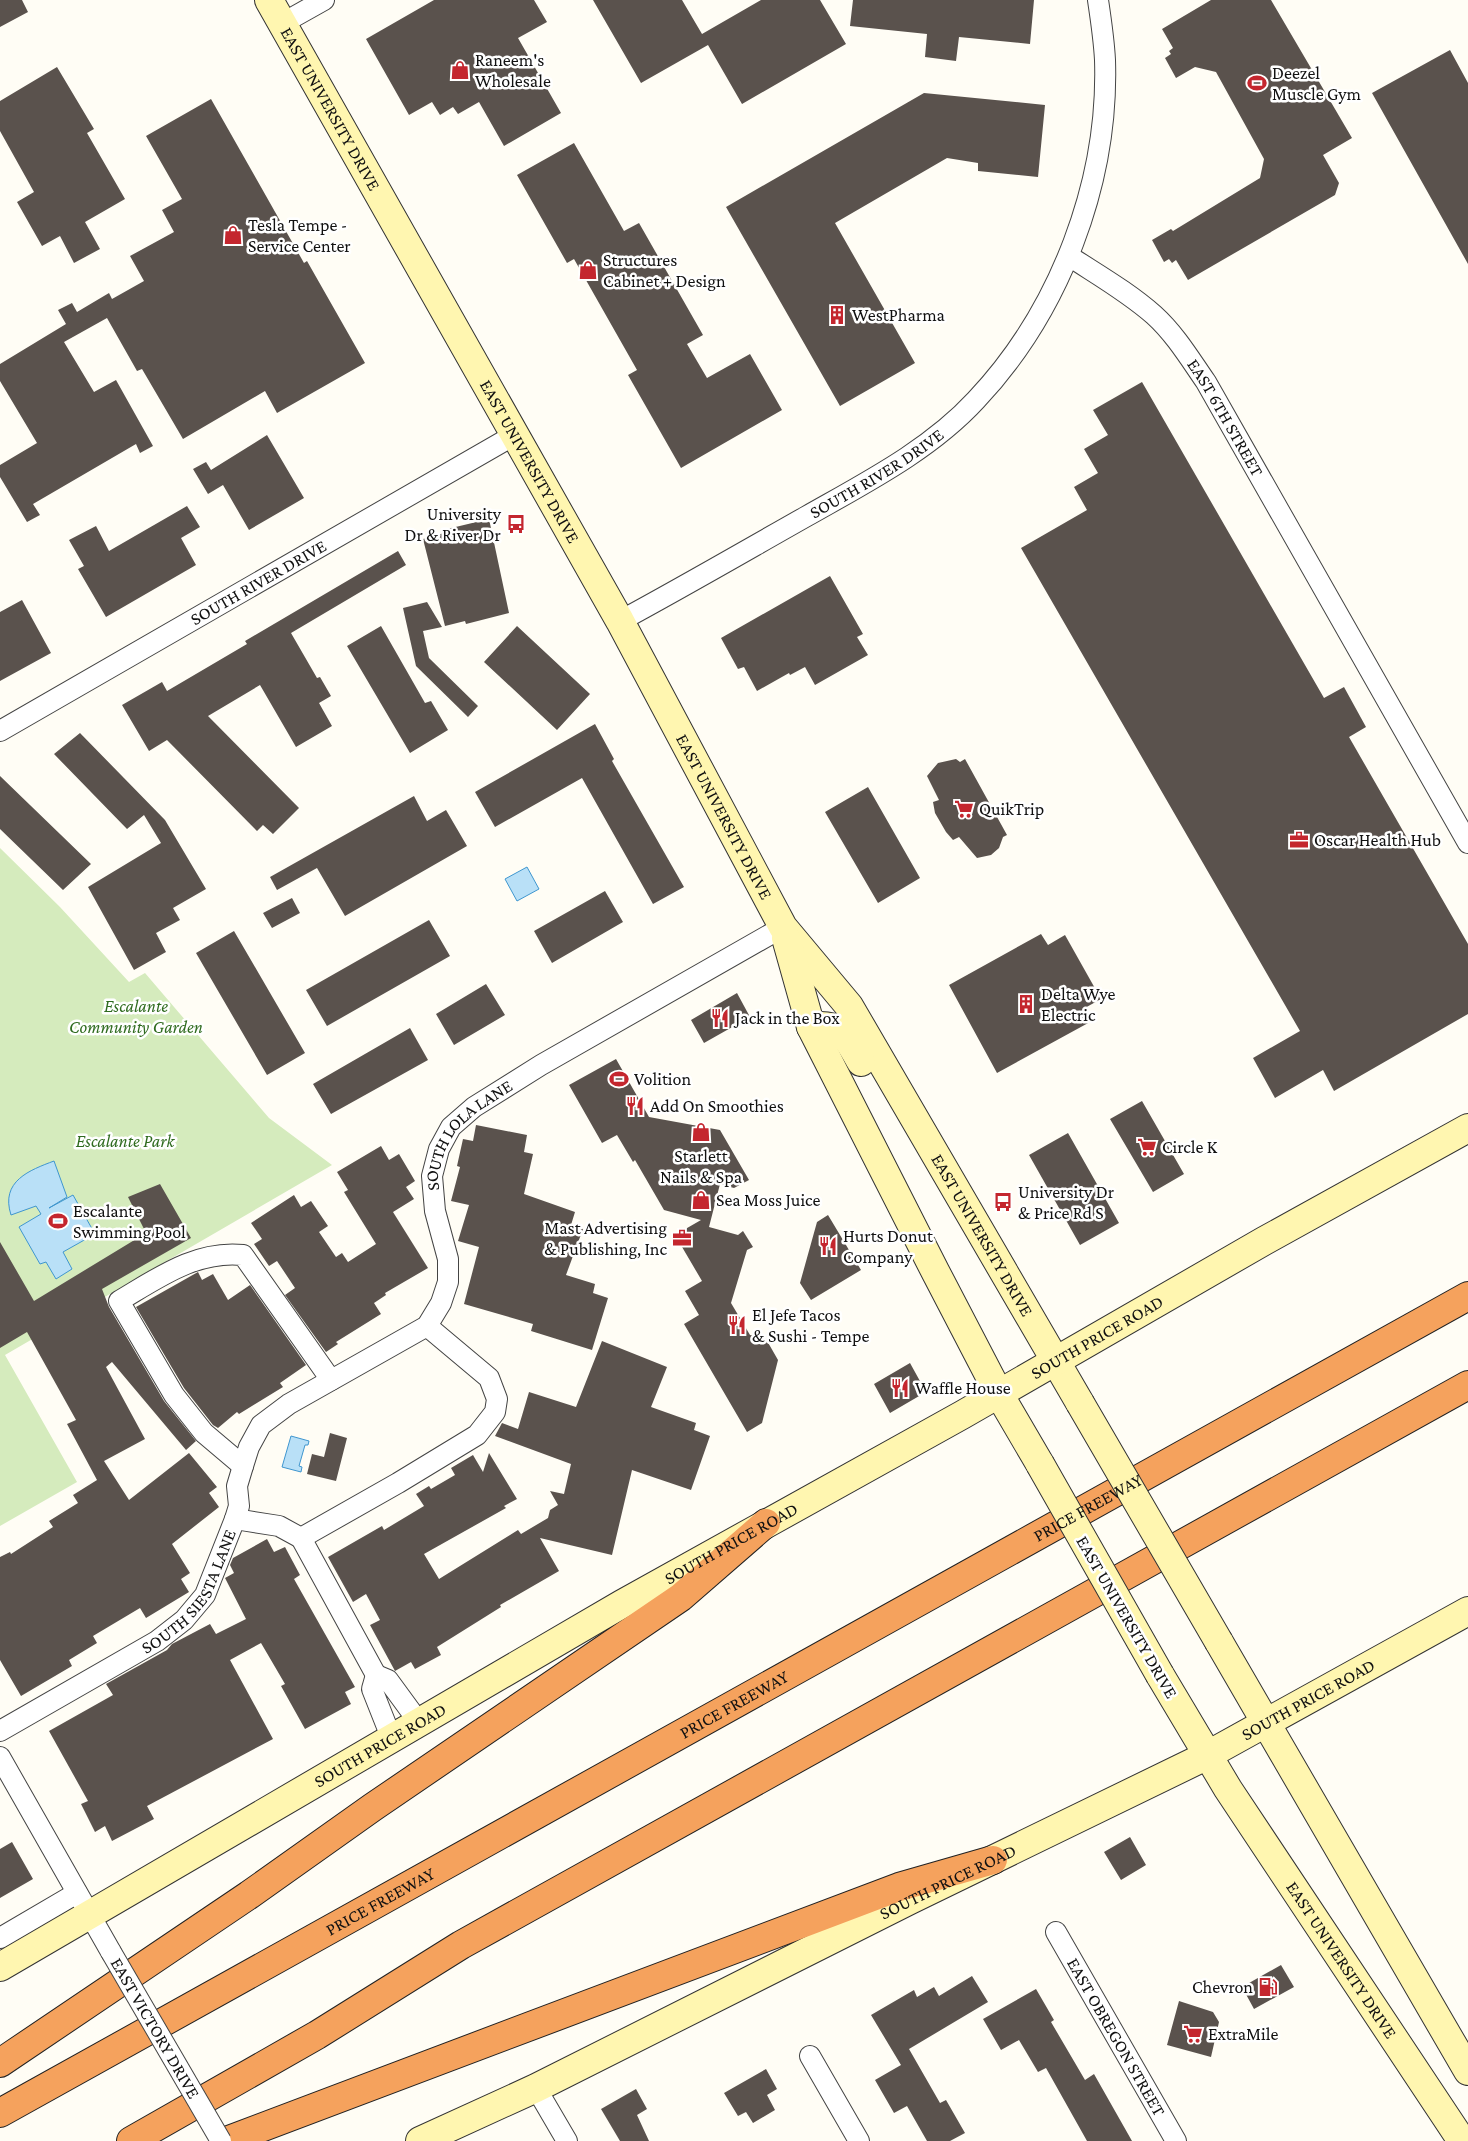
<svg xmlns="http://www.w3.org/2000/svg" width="1468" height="2141" viewBox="0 0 1468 2141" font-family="'Crimson Pro',serif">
  <rect width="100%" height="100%" fill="#fffdf5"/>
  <!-- green -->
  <path fill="#d5ebbd" d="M0 848 60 907 129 982 145 973 269 1118 332 1165 5 1355 77 1482 0 1526Z"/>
  <!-- water -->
  <path fill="#b9e0f7" stroke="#3f96cf" d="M527 867 539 889 517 901 505 879Z
    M54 1161 67 1197 49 1208 73 1195 95 1234 63 1252 72 1269 56 1279 46 1262 40 1264 19 1227 41 1214 36 1206 11 1215C0 1181 30 1170 54 1161Z
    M291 1436 309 1441 308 1445H305L299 1466 302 1467 301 1472 282 1467Z"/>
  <!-- building -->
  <path fill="#5a524d" d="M0 0H22L28 12 0 27Z
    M434 0H534L547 22 518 38 561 113 504 146 479 102 458 114 453 107 440 115 432 102 409 115 366 39Z
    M593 0H682L702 34 761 0H820L846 44 742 104 708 45 641 83Z
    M853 0H1034L1030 44 959 37 956 61 925 57 927 34 850 26Z
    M1211 0H1271L1352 138 1323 155 1339 183 1335 195 1188 280 1176 260 1172 263 1169 259 1164 262 1152 240 1171 229 1173 231 1260 178 1264 159 1216 72 1195 67 1176 78 1165 58 1171 54 1169 51 1173 48 1162 29Z
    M1450 50 1468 83V264L1372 93Z
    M57 67 94 129 87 133 125 199 85 222 100 249 74 263 60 236 42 246 17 202 34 192 0 131V101Z
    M924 93 1045 105 1038 177 978 171V163L947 158 835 223 915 363 840 406 726 207Z
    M211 99 304 263 307 261 365 363 277 413 265 391 183 439 142 369 137 371 107 318 64 342 94 392 116 380 153 446 140 453 136 444 33 504 40 515 27 522 0 477V465L37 443 0 381V364L66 324 58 310 72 303 77 312 109 293 112 299 144 281 130 256 174 232 162 210 182 199 146 136Z
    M574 143 624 231 639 223 703 335 687 344 707 378 750 354 782 410 681 468 628 375 637 370 574 259 567 263 517 175Z
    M1142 382 1324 698 1344 687 1366 727 1349 737 1468 944V1014L1334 1091 1323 1070 1275 1098 1253 1058 1300 1031 1021 548 1087 510 1074 487 1098 473 1084 449 1108 435 1093 410Z
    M267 435 304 498 249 530 223 485 208 494 193 469 206 462 211 470Z
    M187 506 200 527 181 538 196 565 106 617 78 569 84 566 69 540 96 526 109 551Z
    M489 519 509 613 466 624 465 621 445 626 423 539 444 533 443 530Z
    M398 551 406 565 291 633 317 678 320 677 331 696 319 703 332 726 296 747 260 685 208 716 299 808 273 834 263 825 257 831 167 740 149 751 122 705 162 682 167 691 247 644 245 641Z
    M830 576 863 634 857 637 868 655 815 685 805 667 790 675 789 673 757 691 744 667 738 669 721 638Z
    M22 600 51 653 0 681V612Z
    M427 602 442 627 423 631 429 658 478 706 468 717 416 666 403 608Z
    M381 626 425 703 431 701 448 730 410 753 347 646Z
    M517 626 590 694 557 730 484 662Z
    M595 724 614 759 612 761 684 887 653 904 582 778 495 827 475 792Z
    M80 733 165 820 206 889 173 908 180 920 156 933 166 952 134 970 88 887 161 843 144 815 127 829 54 754Z
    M956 759 960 762 965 759 1007 835 1003 837 999 848 991 855 977 858 959 837 953 840 946 832 935 813 933 802 939 800 927 776 938 763Z
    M0 776 91 864 63 890 0 829Z
    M868 787 920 878 878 903 825 812Z
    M414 796 427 821 446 810 467 846 345 916 317 868 277 890 270 877Z
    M605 891 623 922 552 963 534 931Z
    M292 898 300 913 272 928 263 913Z
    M429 920 450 956 327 1026 306 990Z
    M234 931 305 1053 267 1075 196 953Z
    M1041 934 1048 945 1065 935 1101 999 1083 1009 1090 1022 997 1073 949 985Z
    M486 984 505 1015 454 1045 436 1014Z
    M737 993 750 1017 704 1043 691 1020Z
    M410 1028 428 1060 331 1114 313 1084Z
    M616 1059 649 1117 720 1130 749 1180 734 1188 720 1184 709 1227 738 1235 743 1231 753 1247 747 1250 731 1303 750 1335 766 1339 778 1360 762 1423 747 1432 684 1324 699 1315 685 1291 702 1281 675 1235 701 1220 664 1210 635 1160 633 1162 617 1135 602 1143 569 1085Z
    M1142 1101 1184 1174 1153 1192 1110 1119Z
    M476 1125 527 1135 524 1152 533 1154 524 1194 575 1212 571 1225 583 1229 566 1275 595 1284 593 1293 608 1298 592 1350 531 1331 533 1324 464 1304 479 1247 458 1241 469 1205 451 1201 460 1167 457 1166 463 1139 473 1141Z
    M1068 1133 1119 1223 1080 1245 1029 1155Z
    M381 1146 389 1160 399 1154 415 1181 406 1187 414 1199 393 1212 428 1268 385 1293 386 1295 374 1303 381 1314 336 1342 338 1344 326 1352 285 1295 295 1288 277 1261 269 1266 254 1244 262 1239 251 1223 294 1195 301 1207 311 1201 328 1226 319 1232 336 1257 342 1253 348 1262 376 1244 344 1192 348 1190 337 1172Z
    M160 1184 191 1238 102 1289 109 1307 164 1401 196 1441 186 1450 112 1362 106 1367 145 1439 104 1461 129 1500 189 1453 217 1487 209 1493 219 1507 172 1544 190 1573 181 1579 189 1592 146 1618 140 1608 93 1636 97 1643 69 1660 72 1666 21 1696 0 1660V1557L10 1552 11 1554 53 1527 49 1521 78 1503 73 1495 97 1480 67 1424 76 1420 27 1332 0 1348V1242L34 1301 146 1233 128 1197Z
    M828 1215 861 1270 811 1300 800 1283 817 1222Z
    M198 1272 202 1280 213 1274 228 1300 250 1285 306 1365 280 1383 283 1387 239 1414 237 1412 218 1428 213 1425 184 1388 136 1307Z
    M602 1341 667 1367 651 1407 696 1423 694 1430 710 1436 691 1490 632 1470 612 1555 540 1538 559 1571 500 1605 501 1607 437 1647 441 1655 415 1669 411 1662 395 1671 370 1625 380 1620 366 1594 353 1602 328 1557 382 1526 384 1530 424 1506 416 1494 429 1486 431 1489 455 1475 451 1468 473 1455 483 1472 489 1453 517 1499 504 1506 506 1508 424 1554 439 1579 518 1530 521 1534 548 1518 550 1510 558 1505 550 1491 564 1494 571 1464 495 1436 502 1423 518 1429 529 1392 576 1407Z
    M910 1363 926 1392 890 1413 874 1384Z
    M330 1433 347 1438 336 1481 307 1474 312 1454 324 1457Z
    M267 1539 274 1552 285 1547 300 1575 294 1579 355 1687 345 1692 351 1704 305 1729 281 1686 285 1684 261 1643 230 1660 273 1739 147 1806 154 1819 112 1841 105 1826 95 1832 81 1804 88 1801 49 1731 113 1695 106 1684 167 1650 172 1644 210 1624 216 1634 246 1619 225 1578 234 1573 230 1565 233 1558Z
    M1130 1837 1146 1865 1121 1880 1104 1852Z
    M12 1842 33 1879 0 1898V1849Z
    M1281 1965 1294 1987 1254 2009 1242 1987Z
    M972 1976 988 2002 909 2049 940 2103 946 2100 965 2133 950 2141H927L907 2106 894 2113 875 2080 901 2065 871 2015 914 1990 917 1997 934 1987 939 1996Z
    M1036 1989 1054 2020 1051 2022 1085 2080 1094 2074 1132 2141H1087L1046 2068 1038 2072 1019 2040 1001 2050 983 2019Z
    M1179 2001 1213 2012 1219 2022 1211 2057 1167 2045Z
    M766 2069 777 2089 767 2095 775 2110 753 2123 746 2112 738 2116 724 2093Z
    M636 2089 647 2109 637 2115 649 2141H620L601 2109Z"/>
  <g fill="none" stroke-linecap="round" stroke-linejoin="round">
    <!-- minor casing -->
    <g stroke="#444" stroke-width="22">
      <g id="minor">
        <path d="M283 23 324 0"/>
        <path id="s1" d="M1069 256C1098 275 1128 292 1154 315 1175 334 1190 359 1206 382L1468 843"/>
        <path id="s2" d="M620 621C683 587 745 551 807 516 865 483 930 450 976 400 1060 311 1109 182 1105 60 1104 40 1101 20 1098 0"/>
        <path id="s3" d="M0 731 516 434"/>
        <path d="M243 1466 204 1433 174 1395 119 1301C158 1278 196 1250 243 1255L331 1380"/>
        <path id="s4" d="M235 1519 239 1506 237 1486 243 1466 249 1447 261 1425 289 1404 427 1326 441 1303 448 1282V1259L435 1211 432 1176 439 1149 451 1127 474 1107 541 1065 783 927"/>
        <path d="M301 1538 376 1675"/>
        <path id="s5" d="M0 1731 157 1641 184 1620 205 1595 235 1519 279 1526 301 1538 398 1483 477 1435 495 1412 497 1399 489 1378 427 1326"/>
        <path d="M391 1737 372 1689 376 1675 388 1680 418 1721"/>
        <path d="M0 1757 111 1952"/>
        <path id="s6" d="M1056 1932 1176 2141"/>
        <path d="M0 1938 77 1893"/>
        <path d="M810 2056 859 2141"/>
        <path d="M536 2088 567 2141"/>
      </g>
    </g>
    <!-- secondary casing -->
    <g stroke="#333" stroke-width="30">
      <g id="secondary">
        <path id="s7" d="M269 0 620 621 783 927 849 1006 1080 1403"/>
        <path d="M786 938 811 1027 935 1271 999 1394 1040 1464"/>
        <path d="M811 1027C842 1021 848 1040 861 1062"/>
        <path d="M1219 1642 1468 2071"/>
        <path id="s8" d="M1160 1675 1228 1789 1462 2141"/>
        <path id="s9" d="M0 1967 622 1604 962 1415 1264 1241 1468 1128"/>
        <path id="s10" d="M420 2141 536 2088 910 1900 1206 1756 1468 1611"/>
      </g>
    </g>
    <!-- motorway casing -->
    <g stroke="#222" stroke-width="30">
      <g id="motorway">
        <path d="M0 2063 249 1895 373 1807 681 1597 766 1523"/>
        <path id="s11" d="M0 2113 1468 1296"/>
        <path d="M131 2141 317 2035 461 1945 1468 1385"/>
        <path d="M226 2141 899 1887 993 1860"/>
      </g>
    </g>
    <!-- minor -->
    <use href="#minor" stroke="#fff" stroke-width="20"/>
    <!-- secondary -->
    <use href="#secondary" stroke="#fff6b0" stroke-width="28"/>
    <!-- motorway -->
    <use href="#motorway" stroke="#f5a25d" stroke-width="28"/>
    <!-- minor-bridge casing -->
    <g stroke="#444" stroke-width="22" stroke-linecap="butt">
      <g id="minor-bridge">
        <path id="s12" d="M111 1952 221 2141"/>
      </g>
    </g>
    <!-- secondary-bridge casing -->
    <g stroke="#333" stroke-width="30" stroke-linecap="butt">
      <path id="secondary-bridge" d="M1080 1403 1219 1642
        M1040 1464 1160 1675"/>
    </g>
    <!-- minor-bridge -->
    <use href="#minor-bridge" stroke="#fff" stroke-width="20"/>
    <!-- secondary-bridge -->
    <use href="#secondary-bridge" stroke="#fff6b0" stroke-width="28"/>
  </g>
  <!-- icons -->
  <defs>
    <g id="shop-bare" transform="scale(1.5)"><path d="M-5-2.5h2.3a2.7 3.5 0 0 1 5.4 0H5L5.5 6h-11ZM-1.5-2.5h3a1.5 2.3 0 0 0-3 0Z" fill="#c4262e" stroke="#fff" stroke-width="2.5" paint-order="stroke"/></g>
    <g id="stadium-bare" transform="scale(1.5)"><path d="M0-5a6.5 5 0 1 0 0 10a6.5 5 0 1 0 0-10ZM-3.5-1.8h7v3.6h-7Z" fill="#c4262e" stroke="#fff" stroke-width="2.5" paint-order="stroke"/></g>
    <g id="building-bare" transform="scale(1.5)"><path d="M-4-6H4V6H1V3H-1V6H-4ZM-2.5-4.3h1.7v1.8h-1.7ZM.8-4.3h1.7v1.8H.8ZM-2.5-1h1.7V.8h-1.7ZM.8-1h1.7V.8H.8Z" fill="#c4262e" stroke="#fff" stroke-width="2.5" paint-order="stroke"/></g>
    <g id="bus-bare" transform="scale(1.5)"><path d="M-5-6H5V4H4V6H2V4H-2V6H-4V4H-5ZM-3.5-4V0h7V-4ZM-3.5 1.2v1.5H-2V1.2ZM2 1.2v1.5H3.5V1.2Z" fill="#c4262e" stroke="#fff" stroke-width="2.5" paint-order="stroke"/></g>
    <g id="supermarket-bare" transform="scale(1.5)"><path d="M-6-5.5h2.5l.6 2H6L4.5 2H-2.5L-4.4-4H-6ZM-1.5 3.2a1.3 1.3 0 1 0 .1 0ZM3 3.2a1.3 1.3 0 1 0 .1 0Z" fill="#c4262e" stroke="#fff" stroke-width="2.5" paint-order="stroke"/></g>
    <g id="office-bare" transform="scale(1.5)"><path d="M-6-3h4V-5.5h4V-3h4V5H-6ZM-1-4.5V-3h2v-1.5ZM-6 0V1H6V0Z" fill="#c4262e" stroke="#fff" stroke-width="2.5" paint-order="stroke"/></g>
    <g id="restaurant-bare" transform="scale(1.5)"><path d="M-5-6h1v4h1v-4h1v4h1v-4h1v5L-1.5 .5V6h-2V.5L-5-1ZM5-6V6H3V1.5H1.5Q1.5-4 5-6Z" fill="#c4262e" stroke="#fff" stroke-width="2.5" paint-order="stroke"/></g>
    <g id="fuel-bare" transform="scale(1.5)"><path d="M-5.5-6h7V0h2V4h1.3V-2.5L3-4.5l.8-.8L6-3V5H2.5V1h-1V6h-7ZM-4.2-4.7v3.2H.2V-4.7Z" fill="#c4262e" stroke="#fff" stroke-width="2.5" paint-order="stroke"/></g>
  </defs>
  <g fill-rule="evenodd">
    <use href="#shop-bare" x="460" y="70"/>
    <use href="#stadium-bare" x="1257" y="83"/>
    <use href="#shop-bare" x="233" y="235"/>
    <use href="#shop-bare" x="588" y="270"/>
    <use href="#building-bare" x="837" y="315"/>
    <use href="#bus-bare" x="516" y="524"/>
    <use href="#supermarket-bare" x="964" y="809"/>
    <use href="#office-bare" x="1299" y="840"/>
    <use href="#building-bare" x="1026" y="1004"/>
    <use href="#restaurant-bare" x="720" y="1018"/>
    <use href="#stadium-bare" x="619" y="1079"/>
    <use href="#restaurant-bare" x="635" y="1106"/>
    <use href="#shop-bare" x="701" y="1132"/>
    <use href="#supermarket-bare" x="1147" y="1147"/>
    <use href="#shop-bare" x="701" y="1200"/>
    <use href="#bus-bare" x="1003" y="1202"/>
    <use href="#stadium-bare" x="58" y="1221"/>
    <use href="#office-bare" x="682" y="1238"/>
    <use href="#restaurant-bare" x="828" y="1246"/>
    <use href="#restaurant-bare" x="737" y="1325"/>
    <use href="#restaurant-bare" x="900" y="1388"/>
    <use href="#fuel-bare" x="1268" y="1987"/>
    <use href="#supermarket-bare" x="1193" y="2034"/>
  </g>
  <g text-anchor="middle" stroke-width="5" stroke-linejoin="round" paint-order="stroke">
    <!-- poi labels -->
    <g font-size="18" fill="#111" stroke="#fff" text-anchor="start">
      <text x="475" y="66">Raneem's<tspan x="475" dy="21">Wholesale</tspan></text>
      <text x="1272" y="79">Deezel<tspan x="1272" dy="21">Muscle Gym</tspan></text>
      <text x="248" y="231">Tesla Tempe -<tspan x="248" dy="21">Service Center</tspan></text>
      <text x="603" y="266">Structures<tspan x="603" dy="21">Cabinet + Design</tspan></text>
      <text x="852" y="321">WestPharma</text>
      <text x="501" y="520" text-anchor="end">University<tspan x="501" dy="21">Dr &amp; River Dr</tspan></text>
      <text x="979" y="815">QuikTrip</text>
      <text x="1314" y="846">Oscar Health Hub</text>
      <text x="1041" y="1000">Delta Wye<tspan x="1041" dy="21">Electric</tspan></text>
      <text x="735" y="1024">Jack in the Box</text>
      <text x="634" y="1085">Volition</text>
      <text x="650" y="1112">Add On Smoothies</text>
      <text x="1162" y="1153">Circle K</text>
      <text x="701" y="1162" text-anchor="middle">Starlett<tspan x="701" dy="21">Nails &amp; Spa</tspan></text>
      <text x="1018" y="1198">University Dr<tspan x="1018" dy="21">&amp; Price Rd S</tspan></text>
      <text x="716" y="1206">Sea Moss Juice</text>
      <text x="73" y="1217">Escalante<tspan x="73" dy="21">Swimming Pool</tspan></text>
      <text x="667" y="1234" text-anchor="end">Mast Advertising<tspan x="667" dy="21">&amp; Publishing, Inc</tspan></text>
      <text x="843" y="1242">Hurts Donut<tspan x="843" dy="21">Company</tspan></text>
      <text x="752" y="1321">El Jefe Tacos<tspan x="752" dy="21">&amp; Sushi - Tempe</tspan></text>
      <text x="915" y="1394">Waffle House</text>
      <text x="1253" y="1993" text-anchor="end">Chevron</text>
      <text x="1208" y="2040">ExtraMile</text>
    </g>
    <!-- street labels -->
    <g font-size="18" fill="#111" stroke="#fff">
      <text dy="6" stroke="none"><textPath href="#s7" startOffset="125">EAST UNIVERSITY DRIVE</textPath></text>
      <text dy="6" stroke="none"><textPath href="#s1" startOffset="229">EAST 6TH STREET</textPath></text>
      <text dy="6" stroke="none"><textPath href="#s7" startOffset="530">EAST UNIVERSITY DRIVE</textPath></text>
      <text dy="6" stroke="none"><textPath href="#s2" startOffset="296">SOUTH RIVER DRIVE</textPath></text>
      <text dy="6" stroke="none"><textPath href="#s3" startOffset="298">SOUTH RIVER DRIVE</textPath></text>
      <text dy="6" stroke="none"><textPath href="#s7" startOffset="935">EAST UNIVERSITY DRIVE</textPath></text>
      <text dy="6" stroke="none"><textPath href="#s4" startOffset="506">SOUTH LOLA LANE</textPath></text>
      <text dy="6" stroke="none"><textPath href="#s7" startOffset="1428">EAST UNIVERSITY DRIVE</textPath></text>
      <text dy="6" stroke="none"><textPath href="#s9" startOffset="1265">SOUTH PRICE ROAD</textPath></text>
      <text dy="6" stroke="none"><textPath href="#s11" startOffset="1245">PRICE FREEWAY</textPath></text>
      <text dy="6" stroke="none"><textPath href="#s9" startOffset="845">SOUTH PRICE ROAD</textPath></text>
      <text dy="6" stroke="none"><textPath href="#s5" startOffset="241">SOUTH SIESTA LANE</textPath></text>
      <text transform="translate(1127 1617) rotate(60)" y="6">EAST UNIVERSITY DRIVE</text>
      <text dy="6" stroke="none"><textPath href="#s10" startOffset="992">SOUTH PRICE ROAD</textPath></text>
      <text dy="6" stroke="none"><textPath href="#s11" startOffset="840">PRICE FREEWAY</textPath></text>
      <text dy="6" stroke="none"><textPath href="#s9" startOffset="440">SOUTH PRICE ROAD</textPath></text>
      <text dy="6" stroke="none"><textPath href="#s10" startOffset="588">SOUTH PRICE ROAD</textPath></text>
      <text dy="6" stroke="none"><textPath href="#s11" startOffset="435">PRICE FREEWAY</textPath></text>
      <text dy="6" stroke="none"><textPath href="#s8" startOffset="338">EAST UNIVERSITY DRIVE</textPath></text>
      <text dy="6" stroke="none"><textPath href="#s12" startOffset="88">EAST VICTORY DRIVE</textPath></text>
      <text dy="6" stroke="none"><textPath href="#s6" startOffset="121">EAST OBREGON STREET</textPath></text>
    </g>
    <!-- park labels -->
    <g font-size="18" font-style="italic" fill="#2f6b1f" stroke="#fff">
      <text x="136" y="1012">Escalante<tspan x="136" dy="21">Community Garden</tspan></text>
      <text x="125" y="1147">Escalante Park</text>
    </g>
  </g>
</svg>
